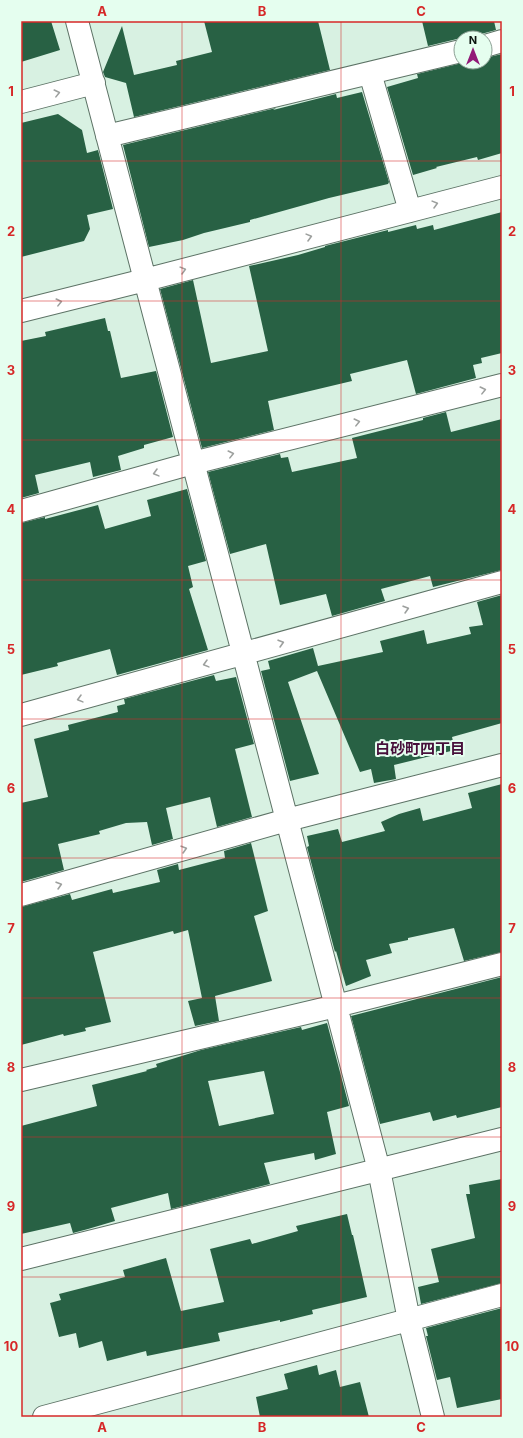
<svg xmlns="http://www.w3.org/2000/svg" width="523" height="1438" viewBox="0 0 523 1438" font-family="Inter,'Noto Sans JP',sans-serif">
  <rect width="100%" height="100%" fill="#d8f1e2"/>
  <!-- building -->
  <path fill="#286144" fill-rule="evenodd" d="M21 21H51L60 50 21 62Z
    M204 21H318L330 70 134 117 126 83 105 77 103 72 122 26 134 75 177 65 176 61 212 52Z
    M422 21H494L496 30 481 34 476 38H461L428 46Z
    M502 54V153L478 160 477 157 436 167 437 168 413 175 387 87 418 78 417 74 466 62H485V58Z
    M362 92 389 182 388 184 329 198 250 220V222L204 233 183 240 149 247 123 145 276 108 273 110 336 94 337 98Z
    M58 114 82 130 87 153 98 150 113 209 87 215 90 229 84 241 21 257V123Z
    M502 212V353L481 358 482 363 473 365 476 378 416 394 407 360 350 374 352 381 268 401 274 430 202 448 160 289 193 280 211 363 268 351 249 266 298 255 325 247V246L388 230V232L416 225 417 229 433 225 434 230Z
    M105 318 108 331H110L121 378 156 371 173 437 144 445V448L118 456 121 470 93 477 90 462 35 475 39 493 21 498V341L46 336 45 332Z
    M446 412 451 432 502 419V570L433 587 430 576 381 589 385 601 332 616 326 594 280 605 266 544 230 554 208 472 280 454 281 458 288 457 292 472 357 458 352 438 423 420V418Z
    M187 489 206 561 188 566 193 587 189 589 208 650 117 675 110 649 57 663 58 666 21 675V523L45 517V519L98 505 105 529 151 516 147 500Z
    M502 595V723L452 737 455 750 394 765 396 779 374 783 371 769 360 772 317 671 288 682 319 774 290 781 261 671 270 669 268 661 313 648 318 666 383 652 380 641 424 630 427 644 471 634 469 627 483 625 477 602Z
    M214 675 216 681 236 677 254 744 235 749 252 817 217 827 210 797 166 808 173 839 152 845 147 822 126 823 99 831 100 834 58 844 64 870 21 882V803L48 797 34 739 69 730 68 725 118 712 117 706 125 704 124 699Z
    M502 784V952L464 961 454 928 408 938V940L389 944 392 953 366 960 371 976 346 986 336 951 335 952 307 847 309 846 307 836 338 829 342 842 385 831 381 822 399 814 420 808 423 821 472 808 468 793Z
    M251 843 268 911 254 916 272 981 215 996 219 1021 195 1026 188 1001 202 998 188 930 174 934 173 931 93 952 111 1022 85 1028 86 1031 64 1036 63 1034 21 1045V907L70 894 72 900 112 889 113 893 160 882 157 870 178 864 179 870 225 858 224 851Z
    M502 977V1107L457 1118 456 1115 433 1121 430 1112 380 1124 351 1016Z
    M327 1023 349 1106 327 1112 336 1154 315 1160 314 1153 264 1163 270 1184 171 1209 168 1193 111 1208 115 1221 88 1229 73 1233 70 1223 21 1234V1126L97 1106 92 1085 147 1071 146 1070 157 1067 156 1064 201 1050 301 1027 302 1030ZM264 1071 274 1114 219 1126 208 1081Z
    M502 1179V1283L421 1304 418 1287 439 1282 431 1249 475 1238 466 1194H470L469 1185Z
    M347 1214 352 1235H353L367 1297 312 1310 313 1314 280 1322V1320L218 1333 220 1341 147 1356 146 1351 107 1361 102 1341 79 1348 76 1333 59 1337 50 1303 61 1300 59 1294 125 1277 123 1270 166 1258 181 1311 224 1302 210 1249 250 1239 252 1244 298 1231 296 1226Z
    M502 1308V1399L457 1408 450 1377 437 1380 426 1336H428L426 1328Z
    M317 1365 319 1375 336 1370 340 1387 360 1382 369 1417H260L256 1397 288 1389 284 1374Z"/>
  <g fill="none" stroke-linecap="round" stroke-linejoin="round">
    <!-- minor casing -->
    <g stroke="#5d7366" stroke-width="24">
      <path id="minor" d="M77 21 379 1170 409 1320 433 1417
        M485 46 502 41
        M370 73 410 211
        M21 102 94 83
        M107 136 461 51
        M21 311 145 280 502 187
        M21 511 193 463 502 385
        M21 715 502 582
        M21 895 287 820 502 765
        M21 1080 336 1006 502 964
        M21 1259 502 1139
        M44 1417 502 1295"/>
    </g>
    <!-- minor -->
    <use href="#minor" stroke="#fff" stroke-width="22"/>
  </g>
  <!-- one-way arrows -->
  <defs><path id="oneway-chevron" d="M-2-3.5L2.5 0L-2 3.5" fill="none" stroke-width="1.6" stroke-linecap="round" stroke-linejoin="round"/></defs>
  <g stroke="#9da09e">
    <use href="#oneway-chevron" transform="translate(57 93) rotate(-14)"/>
    <use href="#oneway-chevron" transform="translate(435 204) rotate(-15)"/>
    <use href="#oneway-chevron" transform="translate(309 237) rotate(-15)"/>
    <use href="#oneway-chevron" transform="translate(183 270) rotate(-15)"/>
    <use href="#oneway-chevron" transform="translate(59 302) rotate(-14)"/>
    <use href="#oneway-chevron" transform="translate(483 390) rotate(-14)"/>
    <use href="#oneway-chevron" transform="translate(357 422) rotate(-14)"/>
    <use href="#oneway-chevron" transform="translate(231 454) rotate(-14)"/>
    <use href="#oneway-chevron" transform="translate(156 473) rotate(165)"/>
    <use href="#oneway-chevron" transform="translate(406 609) rotate(-16)"/>
    <use href="#oneway-chevron" transform="translate(281 643) rotate(-16)"/>
    <use href="#oneway-chevron" transform="translate(206 664) rotate(165)"/>
    <use href="#oneway-chevron" transform="translate(80 699) rotate(165)"/>
    <use href="#oneway-chevron" transform="translate(184 849) rotate(-16)"/>
    <use href="#oneway-chevron" transform="translate(59 885) rotate(-16)"/>
  </g>
  <!-- grid -->
  <path fill="none" stroke="#d62828" stroke-width="1" stroke-opacity="0.55" d="M182 21V1417M341 21V1417M21 161H502M21 301H502M21 440H502M21 580H502M21 719H502M21 858H502M21 998H502M21 1137H502M21 1277H502"/>
  <g text-anchor="middle" stroke-width="4" stroke-linejoin="round" paint-order="stroke">
    <!-- neighbourhood labels -->
    <g font-size="15" font-weight="bold" fill="#470f3a" stroke="#e5feef">
      <text x="420" y="754">白砂町四丁目</text>
    </g>
  </g>
  <!-- border -->
  <rect width="523" height="1438" fill="none" stroke="#e5feef" stroke-width="44"/>
  <!-- north arrow -->
  <g transform="translate(473 50)"><circle r="19" fill="#e5feef" stroke="#8da095"/>
  <path d="M0-3L7 15L0 10L-7 15Z" fill="#921a78"/>
  <text y="-6" font-size="11" font-weight="bold" text-anchor="middle" fill="#09120d">N</text>
  </g>
  <rect x="22" y="22" width="479" height="1394" fill="none" stroke="#d62828" stroke-width="1.5"/>
  <g font-size="13" text-anchor="middle" font-weight="bold" fill="#d62828">
    <text x="102" y="16">A</text>
    <text x="262" y="16">B</text>
    <text x="421" y="16">C</text>
    <text x="11" y="96">1</text>
    <text x="512" y="96">1</text>
    <text x="11" y="236">2</text>
    <text x="512" y="236">2</text>
    <text x="11" y="375">3</text>
    <text x="512" y="375">3</text>
    <text x="11" y="514">4</text>
    <text x="512" y="514">4</text>
    <text x="11" y="654">5</text>
    <text x="512" y="654">5</text>
    <text x="11" y="793">6</text>
    <text x="512" y="793">6</text>
    <text x="11" y="933">7</text>
    <text x="512" y="933">7</text>
    <text x="11" y="1072">8</text>
    <text x="512" y="1072">8</text>
    <text x="11" y="1211">9</text>
    <text x="512" y="1211">9</text>
    <text x="11" y="1351">10</text>
    <text x="512" y="1351">10</text>
    <text x="102" y="1432">A</text>
    <text x="262" y="1432">B</text>
    <text x="421" y="1432">C</text>
  </g>
</svg>
